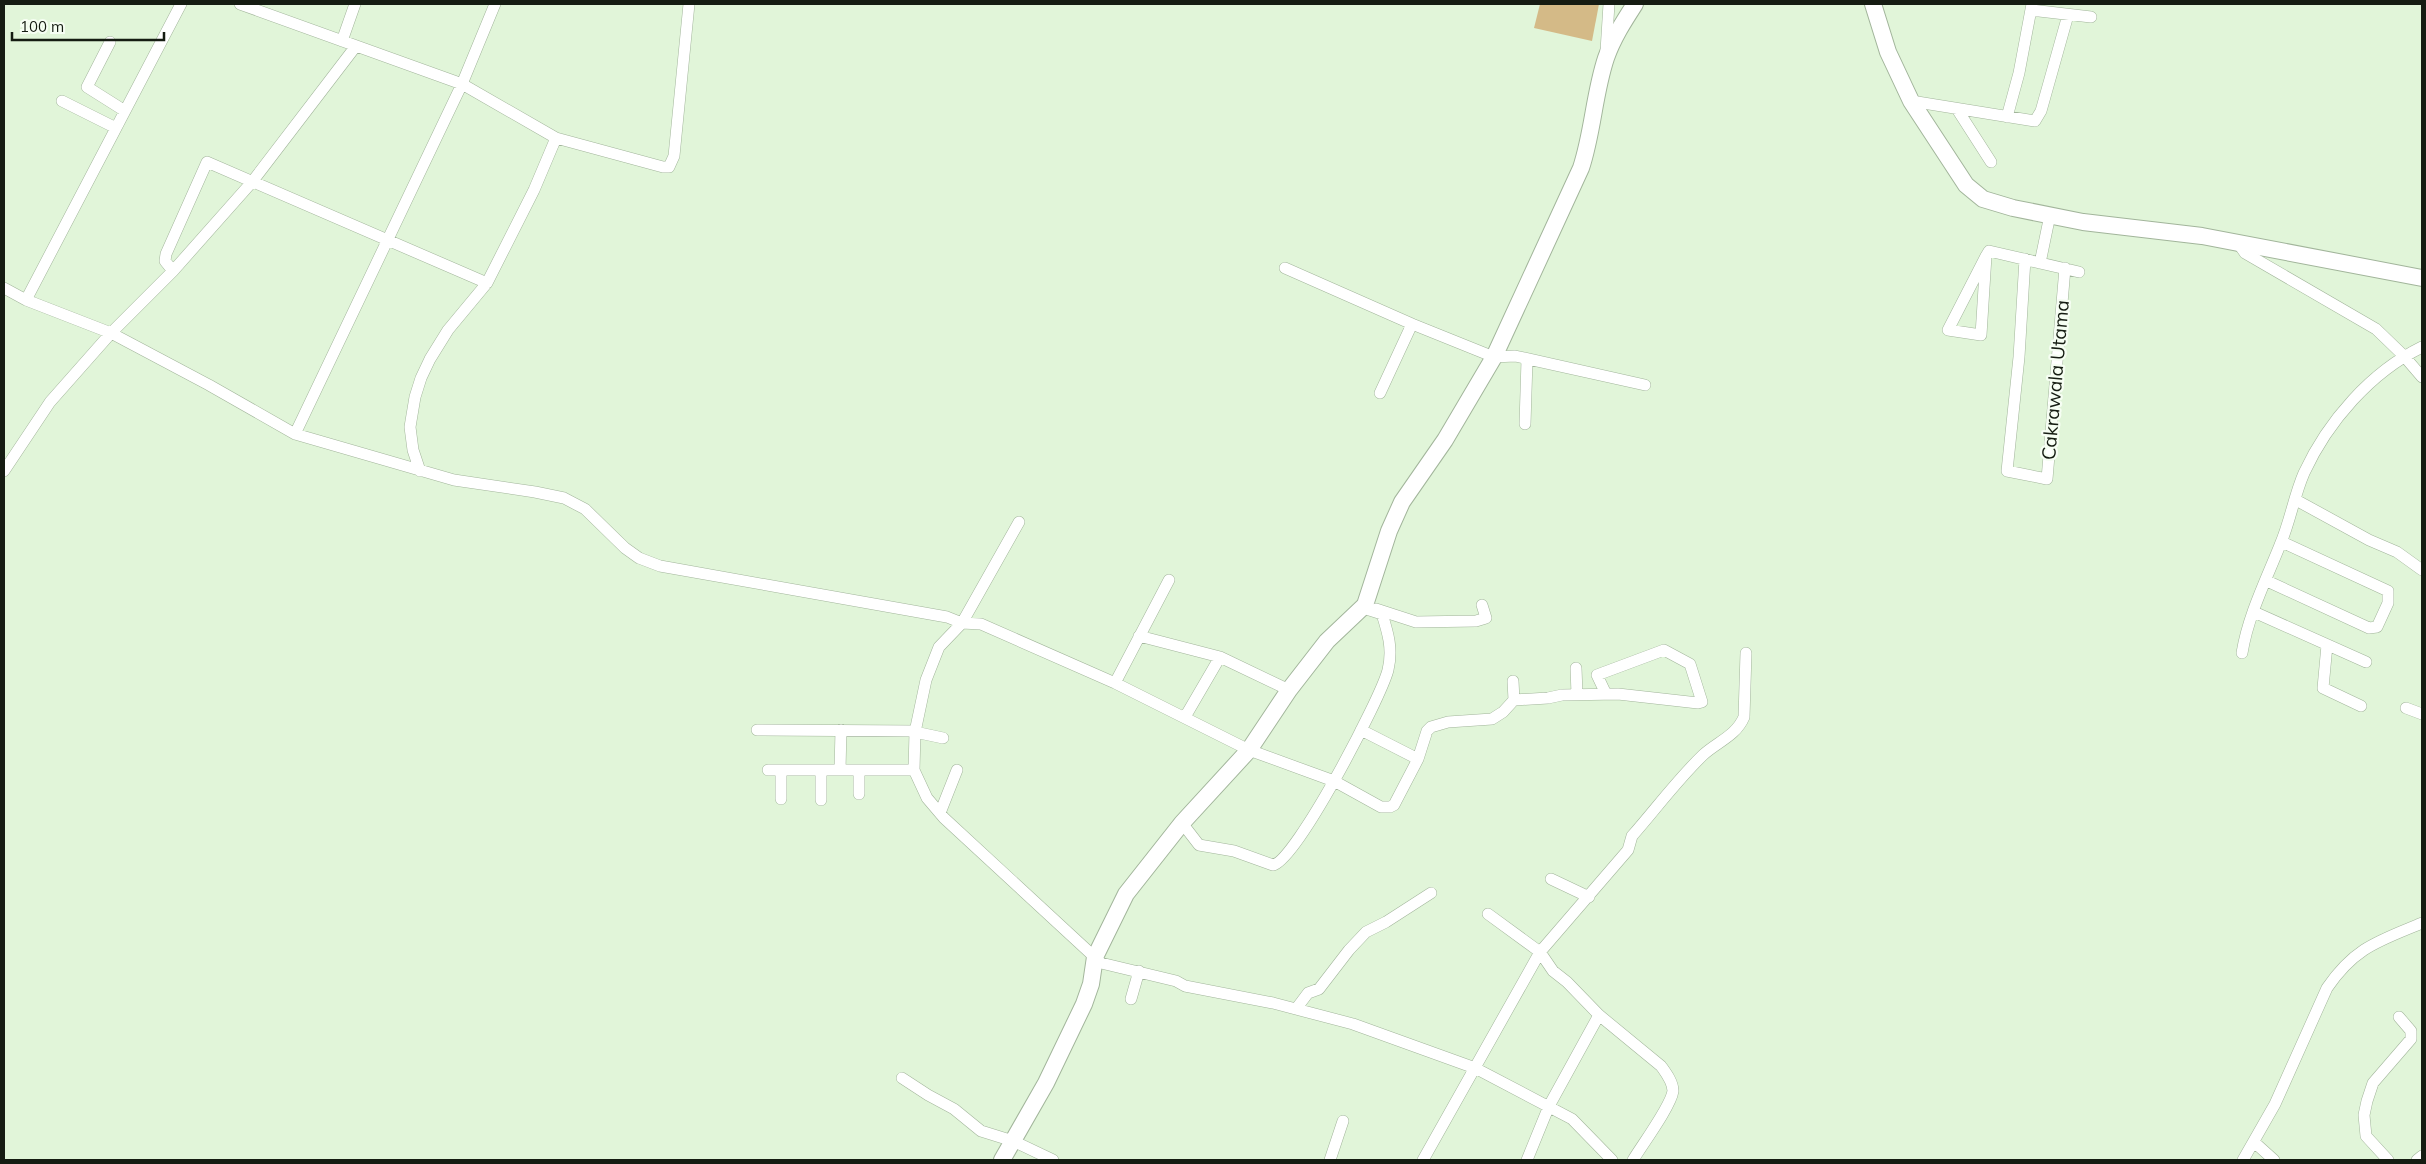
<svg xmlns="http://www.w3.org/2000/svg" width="2426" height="1164" viewBox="0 0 2426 1164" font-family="Mulish,sans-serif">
  <rect width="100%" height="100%" fill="#e1f5d9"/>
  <!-- green -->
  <path fill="#d4ba87" d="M1540 4H1599L1592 41 1534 28Z"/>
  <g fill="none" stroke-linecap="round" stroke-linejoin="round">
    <!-- street casing -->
    <g stroke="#a2b59b" stroke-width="12">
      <path id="street" d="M240 4 462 84 556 138 663 167H669L674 156 689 4
        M2031 10 2091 17
        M342 41 355 4
        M110 42 87 87 125 111
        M1606 51 1609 4
        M62 101 116 128
        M1911 101 2035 121 2041 111 2068 15
        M1957 109 1991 162
        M2007 117 2019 73 2032 4
        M2238 243 2245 253 2376 329 2404 356 2422 377
        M1986 256 1981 335 1948 330 1986 256 1989 251 2079 272
        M2025 259 2019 357 2007 471 2047 479 2065 268
        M2040 263 2050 215
        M1285 268 1412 324 1494 357 1515 356 1645 385
        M173 271 165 261 166 254 207 162 487 283
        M4 288 26 300 111 333 209 385 295 434 454 480 535 492 564 498 585 509 625 548 639 558 660 566 947 617 962 623 981 624 1115 683 1249 750 1334 781 1381 807H1390L1394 805 1418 759 1361 730
        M26 300 181 4
        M1380 393 1412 324
        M1525 424 1527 360
        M295 434 462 84 495 4
        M4 471 50 402 111 333 173 271 252 182 356 46
        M420 471 413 450 410 427 415 397 421 378 430 359 448 330 487 283 534 190 556 138
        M2296 500 2369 540 2397 552 2422 570
        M1019 522 962 623 939 647 926 680 915 732 914 770 927 798 944 818 1101 963 1176 981 1185 986 1273 1003 1353 1024 1475 1068 1572 1119 1612 1160
        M2267 581 2369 628 2377 627 2388 603V591L2282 542
        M1376 609 1416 622 1476 621 1486 618 1482 605
        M2254 612 2366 662
        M1139 636 1220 657 1289 690
        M2327 645 2323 688 2361 706
        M2242 653C2248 616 2266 580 2280 545 2290 522 2294 496 2304 473 2328 421 2371 372 2422 347
        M1576 668 1577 694
        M1513 681 1514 700
        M1115 683 1169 580
        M2406 708 2422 714
        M1185 717 1220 657
        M757 730 915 731
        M915 732 943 738
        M1418 759 1427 731 1431 727 1448 722 1492 719 1503 712 1514 700 1548 698 1562 695 1618 694 1698 703 1702 702 1690 664 1664 650 1597 675 1606 694
        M768 770H914
        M821 770V800
        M840 770 841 730
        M859 794V770
        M781 799V770
        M940 813 957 770
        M1182 823 1199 845 1234 851 1273 865C1296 861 1381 698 1388 670 1393 649 1388 633 1382 614L1363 608
        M1551 879 1589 897
        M1488 914 1540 952 1553 971 1567 982 1599 1015 1661 1066C1666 1073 1673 1082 1673 1091 1671 1106 1642 1145 1633 1160
        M1131 999 1139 971
        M1296 1009 1308 993 1319 989 1349 950 1366 932 1386 922 1431 893
        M902 1078 928 1095 954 1109 981 1131 1013 1141 1053 1160
        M2254 1142 2274 1160
        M1330 1160 1343 1121
        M1423 1160 1540 952 1628 850 1632 836C1655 810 1677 780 1703 755 1717 742 1736 736 1744 717L1746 653
        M1527 1160 1549 1106 1599 1015
        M2243 1160 2275 1104 2327 988C2355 947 2379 941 2422 923
        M2388 1160 2366 1136 2364 1115 2367 1101 2373 1083 2411 1039V1031L2399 1017
        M2417 1160 2422 1156"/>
    </g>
    <!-- secondary casing -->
    <g stroke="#a2b59b" stroke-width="18">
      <path id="secondary" d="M1873 4 1888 52 1911 101 1966 185 1983 199 2013 208 2083 222 2202 236 2422 278
        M1002 1160 1046 1083 1084 1004 1091 984 1095 957 1126 894 1182 823 1249 750 1289 690 1327 641 1365 605 1389 531 1402 502 1445 440 1494 357 1581 168C1593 132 1594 94 1606 58 1613 38 1624 21 1635 4"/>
    </g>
    <!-- street -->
    <use href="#street" stroke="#fff" stroke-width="11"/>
    <!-- secondary -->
    <use href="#secondary" stroke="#fff" stroke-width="16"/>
  </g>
  <g text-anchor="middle" stroke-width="4.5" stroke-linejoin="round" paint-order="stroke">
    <!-- street labels -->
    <g font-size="19" fill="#151c12" stroke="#f6fef3">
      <text transform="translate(2055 380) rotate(-85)" y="7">Cakrawala Utama</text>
    </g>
  </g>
  <!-- border -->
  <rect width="2426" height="1164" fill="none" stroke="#151c12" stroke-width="10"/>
  <!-- scale -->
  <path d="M12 32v8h152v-8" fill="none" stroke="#151c12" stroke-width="2.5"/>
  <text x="20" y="32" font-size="15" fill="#151c12" stroke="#f6fef3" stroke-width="4" paint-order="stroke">100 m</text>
</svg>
